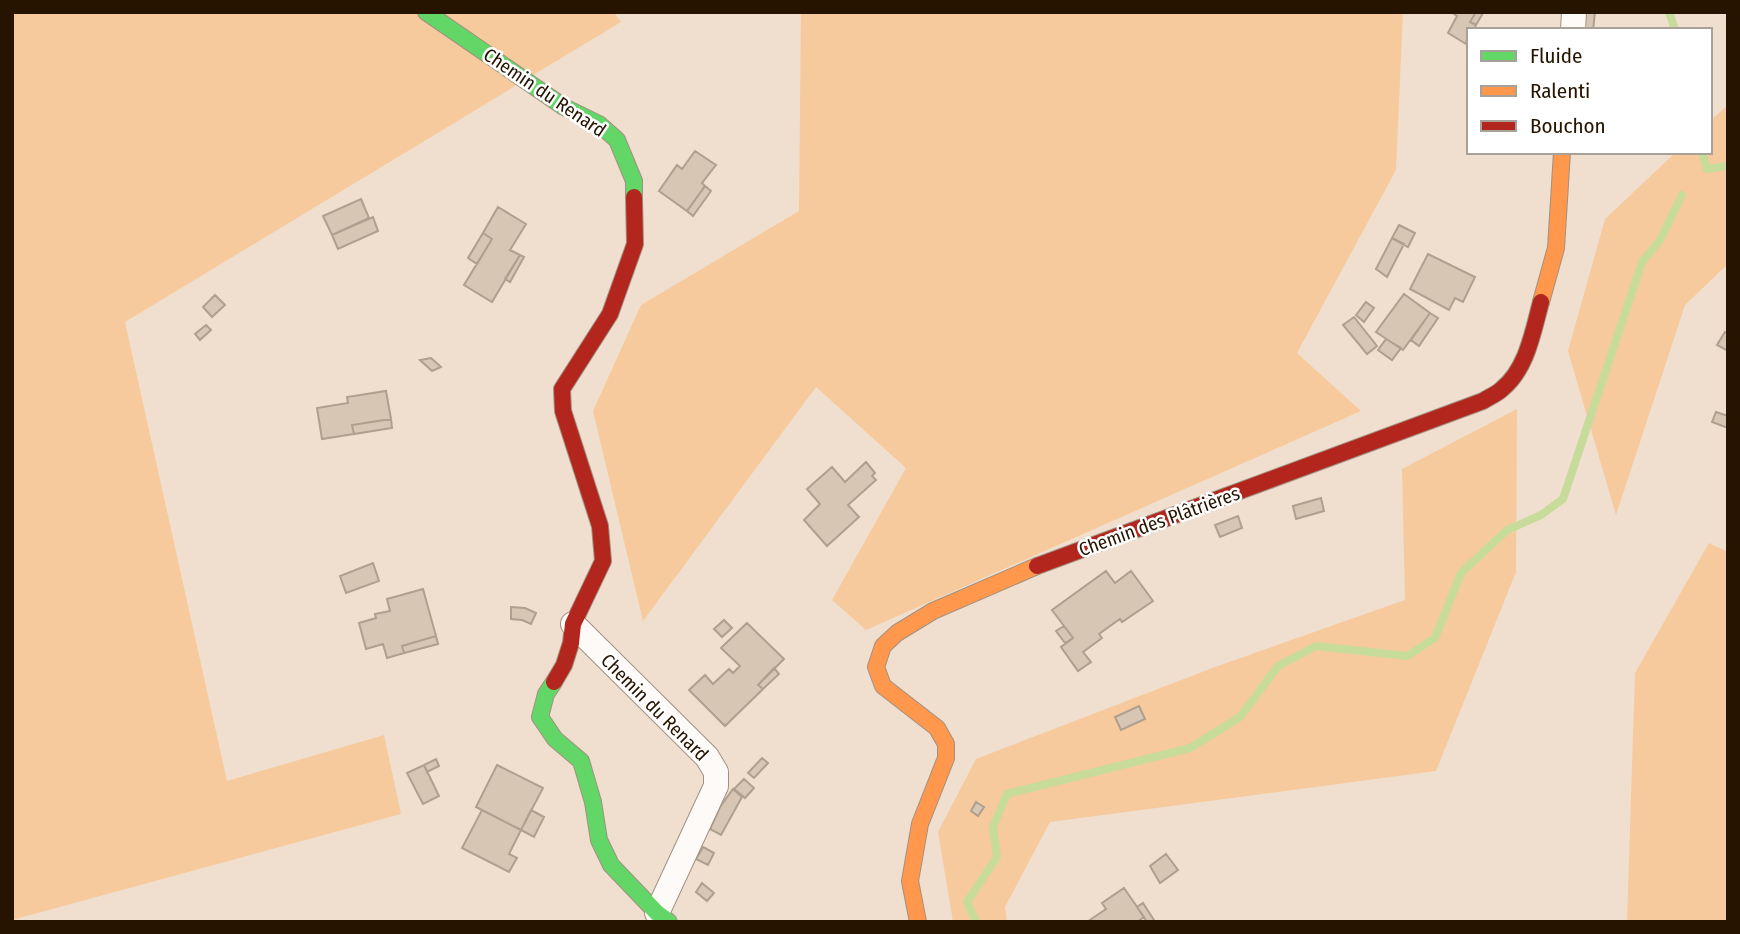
<svg xmlns="http://www.w3.org/2000/svg" width="1740" height="934" viewBox="0 0 1740 934" font-family="'Fira Sans Condensed',sans-serif">
  <rect width="100%" height="100%" fill="#f0dfcf"/>
  <!-- green -->
  <path fill="#f6ca9c" d="M12 12H614L621 22 125 322 227 781 384 735 401 814 12 920Z
    M801 12H1403L1396 170 1297 353 1361 411 866 630 832 600 906 468 816 387 643 621 593 411 641 305 799 211Z
    M1728 105V264L1685 305 1616 515 1568 351 1605 219 1676 152H1710V121Z
    M1517 409 1516 572 1436 771 1050 822 1005 907 1007 922H953L938 832 976 759 1215 667 1405 600 1402 469Z
    M1709 543 1728 552V922H1627L1635 673Z"/>
  <g fill="none" stroke-linecap="round" stroke-linejoin="round">
    <!-- stream -->
    <path stroke="#c7db9a" stroke-width="8" d="M1669 12 1675 30
      M1702 152 1707 169 1728 166
      M976 922 967 902 997 857 993 827 1007 794 1190 748 1240 717 1278 666 1316 646 1407 656 1435 638 1461 573 1507 530 1541 515 1563 499 1642 262 1660 240 1682 195"/>
  </g>
  <!-- building -->
  <path fill="#d7c6b4" stroke="#af9f8e" stroke-width="2" d="M1451 12H1476L1470 22 1476 25 1474 30H1469L1466 44 1448 33 1457 16Z
    M1476 12 1483 13 1476 25 1470 22Z
    M1584 12H1595L1593 30H1582Z
    M695 151 716 165 702 183 705 186 687 211 659 191 677 165 682 169Z
    M705 186 711 191 693 216 687 211Z
    M361 199 369 218 332 235 323 216Z
    M498 207 526 224 510 250 520 255 492 302 464 285 492 239 483 233Z
    M373 217 378 231 338 249 332 235Z
    M1399 225 1415 233 1408 247 1392 238Z
    M483 233 492 239 477 264 468 258Z
    M1392 238 1404 244 1387 277 1376 269Z
    M1428 254 1475 277 1463 302 1455 298 1449 310 1410 289Z
    M520 255 524 257 510 282 505 279Z
    M1404 294 1430 313 1403 350 1376 332Z
    M215 295 225 305 212 317 203 307Z
    M1366 302 1374 308 1364 322 1356 315Z
    M1430 313 1438 318 1419 346 1411 340Z
    M1354 317 1377 346 1367 354 1343 325Z
    M206 325 211 330 200 340 195 334Z
    M1725 332 1728 334V351L1717 345Z
    M1386 339 1401 348 1392 360 1378 350Z
    M431 358 441 367 432 371 420 360Z
    M386 391 391 419 352 425 354 434 322 439 317 408 348 403 347 397Z
    M1716 412 1728 416V428L1712 422Z
    M391 419 392 428 354 434 352 425Z
    M866 462 875 473 872 476 876 480 848 505 859 517 827 546 804 520 820 504 807 489 832 467 845 482Z
    M1321 498 1324 511 1296 519 1293 506Z
    M1238 516 1242 528 1220 537 1215 525Z
    M373 563 379 581 346 593 340 576Z
    M1106 571 1115 583 1131 571 1153 601 1122 622 1120 619 1099 634 1102 638 1083 652 1091 662 1078 671 1061 647 1073 638 1052 610Z
    M423 589 436 636 402 646 404 653 387 658 383 644 366 649 359 623 376 618 375 614 390 611 387 599Z
    M511 607 525 608 536 613 531 624 522 620 511 619Z
    M724 620 732 628 722 637 714 629Z
    M747 623 784 659 758 685 763 689 725 726 689 690 705 675 713 684 729 669 733 673 740 666 721 648Z
    M1064 626 1073 638 1065 643 1056 631Z
    M436 636 438 644 404 653 402 646Z
    M774 668 779 674 763 689 758 685Z
    M1139 706 1145 719 1121 730 1115 717Z
    M762 758 768 763 754 778 748 773Z
    M436 759 439 766 427 772 424 765Z
    M424 765 439 796 423 804 407 773Z
    M497 765 543 788 521 830 476 807Z
    M744 779 754 788 745 798 734 789Z
    M733 789 742 797 721 835 710 829 720 807Z
    M976 802 984 807 978 816 971 811Z
    M482 810 521 830 509 854 517 858 509 872 462 848Z
    M531 810 544 817 534 837 521 830Z
    M703 847 714 853 708 865 696 859Z
    M1166 854 1178 870 1160 883 1150 866Z
    M702 883 714 893 707 901 696 892Z
    M1124 888 1144 917 1137 922H1087L1106 909 1102 903Z
    M1143 903 1154 920 1152 922H1147L1137 907Z"/>
  <g fill="none" stroke-linecap="round" stroke-linejoin="round">
    <!-- street casing -->
    <g stroke="#a19180" stroke-width="26">
      <path id="street" d="M1573 30 1574 12
        M573 624 707 757 716 772V786L657 913"/>
    </g>
    <!-- fast casing -->
    <g stroke="#a19180" stroke-width="18">
      <path id="fast" d="M426 12 564 107 599 124 617 140 634 181V197
        M554 682 546 694 540 717 555 739 581 761 593 802 599 840 611 865 657 913 669 922"/>
    </g>
    <!-- slow casing -->
    <g stroke="#a19180" stroke-width="18">
      <path id="slow" d="M1541 302 1556 248 1562 152
        M918 922 910 881 920 824 946 758V744L937 728 883 686 876 667 883 646 897 633 933 611 1037 566"/>
    </g>
    <!-- jam casing -->
    <g stroke="#a19180" stroke-width="18">
      <path id="jam" d="M1037 566 1483 401C1489 397 1497 394 1502 389 1527 369 1533 331 1541 302
        M554 682 564 665 571 643 573 624 603 561 600 526 563 411 562 389 610 314 635 244 634 197"/>
    </g>
    <!-- street -->
    <use href="#street" stroke="#fdfaf8" stroke-width="24"/>
    <!-- fast -->
    <use href="#fast" stroke="#63d668" stroke-width="16"/>
    <!-- slow -->
    <use href="#slow" stroke="#ff974d" stroke-width="16"/>
    <!-- jam -->
    <use href="#jam" stroke="#b3261e" stroke-width="16"/>
  </g>
  <g text-anchor="middle" stroke-width="5" stroke-linejoin="round" paint-order="stroke">
    <!-- street labels -->
    <g font-size="19" fill="#261401" stroke="#fff">
      <text transform="translate(545 92) rotate(34)" y="7">Chemin du Renard</text>
      <text transform="translate(1159 521) rotate(-20)" y="7">Chemin des Plâtrières</text>
      <text transform="translate(655 707) rotate(45)" y="7">Chemin du Renard</text>
    </g>
  </g>
  <!-- border -->
  <rect width="1740" height="934" fill="none" stroke="#261401" stroke-width="28"/>
  <!-- legend -->
  <rect x="1467" y="28" width="245" height="126" fill="#ffffff" stroke="#a8a199" stroke-width="2"/>
  <rect x="1481" y="51" width="35" height="10" fill="#63d668" stroke="#a8a199" stroke-width="2"/>
  <text x="1530" y="63" font-size="21" fill="#261401">Fluide</text>
  <rect x="1481" y="86" width="35" height="10" fill="#ff974d" stroke="#a8a199" stroke-width="2"/>
  <text x="1530" y="98" font-size="21" fill="#261401">Ralenti</text>
  <rect x="1481" y="121" width="35" height="10" fill="#b3261e" stroke="#a8a199" stroke-width="2"/>
  <text x="1530" y="133" font-size="21" fill="#261401">Bouchon</text>
</svg>
